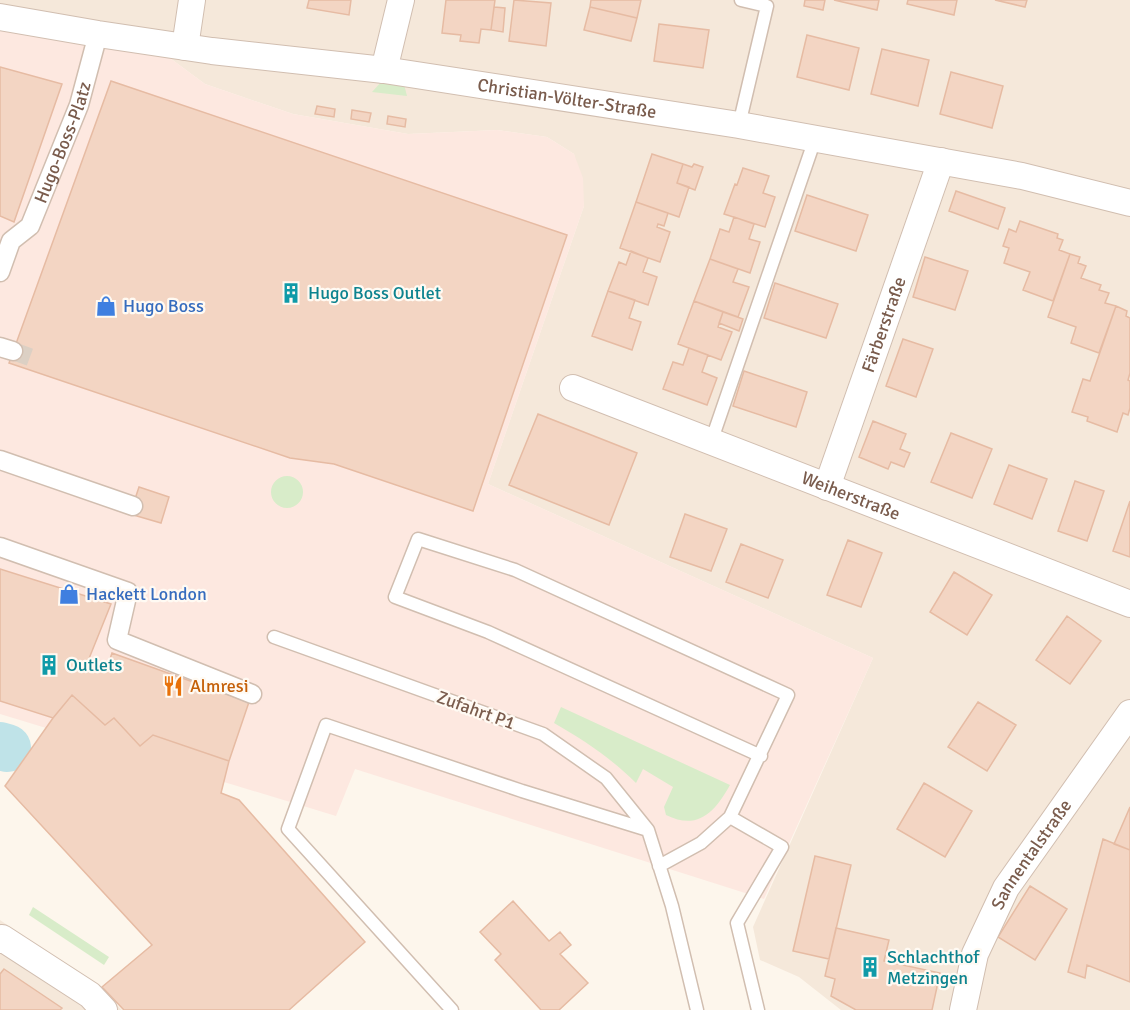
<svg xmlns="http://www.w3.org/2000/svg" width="1130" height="1010" viewBox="0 0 1130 1010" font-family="Signika,sans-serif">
  <rect width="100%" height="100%" fill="#fdf6ec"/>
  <!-- residential -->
  <path fill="#f5e8da" d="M0 0H1130V1010H841L799 977 760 960 753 927 873 658 488 484 584 206 574 154 547 137 497 130 408 134 293 114 205 84 155 47 0 27Z
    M0 920 100 989 122 1010H0Z"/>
  <!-- commercial -->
  <path fill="#fde8e0" d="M0 27 155 47 205 84 293 114 408 134 497 130 547 137 574 154 583 178 584 206 488 484 873 658 764 899 355 769 336 816 0 714Z"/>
  <!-- green -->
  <path fill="#d8ecc9" d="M382 81 404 84 407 96 372 92Z
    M271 492a16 16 0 1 1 32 0a16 16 0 1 1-32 0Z
    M561 707 730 785C715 812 698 831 666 815L664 807 673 787 643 769 636 783C612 759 584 740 554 723Z
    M33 907 109 957 104 965 29 915Z"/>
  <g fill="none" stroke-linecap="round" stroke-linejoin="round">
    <!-- river -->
    <path stroke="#bfe3e8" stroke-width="48" d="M0 746 7 748"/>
  </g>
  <!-- building -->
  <path fill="#f3d5c3" stroke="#e6bba3" stroke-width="1.5" d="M309 0H351L349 15 307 8Z
    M446 0H495L491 30 481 29 479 43 460 41 461 35 442 33Z
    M514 0 551 3 546 46 509 41Z
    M591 0H641L637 18 590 7Z
    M805 0H825L823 10 804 6Z
    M834 0H879L877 10Z
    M908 0H957L954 15 907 4Z
    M995 0H1027L1025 7Z
    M494 7 505 8 503 32 491 30Z
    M590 7 637 18 631 41 584 30Z
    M659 24 709 30 703 68 654 61Z
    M807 35 859 48 849 90 797 77Z
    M882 49 929 60 918 106 871 94Z
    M0 67 62 84 14 222 0 216Z
    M951 72 1003 86 992 128 940 114Z
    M111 81 567 235 473 511 334 464 290 458 9 363Z
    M317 106 335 109 334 117 315 114Z
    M352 110 371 113 369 122 351 119Z
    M388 116 406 119 405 127 387 124Z
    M652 154 683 164 677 183 689 187 679 217 636 202Z
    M683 164 692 167 694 164 703 167 695 190 677 183Z
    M743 168 769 176 763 193 775 197 765 227 724 214 735 184 737 185Z
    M956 191 1005 208 998 229 949 211Z
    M807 195 868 215 856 251 795 231Z
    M636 202 668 213 664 226 658 224 657 227 670 232 660 262 620 248Z
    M734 217 754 224 749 239 760 242 750 273 710 259 720 229 729 232Z
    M1020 221 1058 234 1057 238 1063 240 1059 250 1070 254 1053 301 1023 290 1030 272 1004 263 1009 248 1003 246 1009 229 1016 232Z
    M631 251 648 258 643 272 657 277 648 305 608 291 619 262 626 265Z
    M1070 254 1080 257 1078 263 1086 266 1081 278 1101 285 1099 290 1109 293 1105 303 1116 306 1099 353 1071 343 1076 327 1048 317Z
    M925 257 968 271 955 310 913 297Z
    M710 259 738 269 733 282 749 287 738 317 694 301Z
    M775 283 838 304 826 338 764 318Z
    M608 291 635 300 629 318 641 322 632 350 592 336Z
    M694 301 723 312 718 327 732 332 721 360 678 344Z
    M1116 306 1127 311 1126 316 1130 318V373L1128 380 1130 381V408L1128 415 1123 413 1117 432 1087 421 1088 417 1072 412 1083 379 1090 381Z
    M723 312 743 319 739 331 719 323Z
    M903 339 933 349 916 397 886 386Z
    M689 348 708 355 702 372 717 378 707 405 663 389 673 362 683 365Z
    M744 371 807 392 796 427 733 406Z
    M538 414 637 453 609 525 509 485Z
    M873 421 906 434 900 449 910 453 904 467 891 462 888 469 859 457Z
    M951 433 992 449 972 498 931 482Z
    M1009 465 1047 479 1032 519 994 504Z
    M1075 481 1104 491 1087 541 1058 531Z
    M139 487 169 497 161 523 130 514Z
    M1130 501V557L1113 551Z
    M685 514 727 529 711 571 670 557Z
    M848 540 882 553 861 607 827 595Z
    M741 544 783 560 768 598 726 582Z
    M0 569 111 604 88 661 107 668 112 653 249 702 229 761 153 735 140 746 114 718 105 725 72 695 53 718 0 701Z
    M954 572 992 595 967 635 930 612Z
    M1067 616 1101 641 1070 684 1036 660Z
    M72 695 105 725 114 718 140 746 153 735 229 761 221 793 239 800 365 942 289 1010H124L102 987 152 945 5 786 53 718Z
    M978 702 1016 725 987 771 948 747Z
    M924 783 972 811 945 857 897 829Z
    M1130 807V850L1114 844Z
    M1103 839 1130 850V982L1087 965 1085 978 1068 972Z
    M815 856 851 865 829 959 793 951Z
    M1030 886 1067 909 1035 960 998 937Z
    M513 901 549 941 560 932 571 945 560 954 588 983 559 1010H541L495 960 501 954 480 932Z
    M836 928 889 940 884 961 940 973 932 1010H856L831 996 835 979 825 976Z
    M4 969 62 1008 60 1010H0V974Z"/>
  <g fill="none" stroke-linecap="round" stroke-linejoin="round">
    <!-- pedestrian-tunnel -->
    <path stroke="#dcd0c4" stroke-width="18" stroke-dasharray="18 9" stroke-linecap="butt" d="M13 351 35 359"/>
    <!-- service casing -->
    <g stroke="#d1beb0" stroke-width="15">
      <path id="service" d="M739 125 767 6 741 0
        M711 442 815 139
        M274 637 543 734 606 778 648 830 672 906 697 1010
        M730 817 782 847 737 923 758 1010
        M659 866 701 843 730 817 788 695 515 570 418 539 395 597 488 632 761 756
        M452 1010 288 829 326 725 522 791 648 830"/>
    </g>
    <!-- pedestrian casing -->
    <g stroke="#d1beb0" stroke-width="21">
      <g id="pedestrian">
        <path id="s1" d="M0 272 11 241 30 226 79 105 98 34"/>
        <path d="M0 347 13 351"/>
        <path d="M0 460 133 506"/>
        <path d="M0 547 128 592 117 640 252 694"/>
      </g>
    </g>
    <!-- minor casing -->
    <g stroke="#d1beb0" stroke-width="28">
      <g id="minor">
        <path id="s2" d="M0 17 98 34 212 51 384 70 739 125 1022 176 1130 203"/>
        <path d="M185 47 192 0"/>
        <path d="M384 70 401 0"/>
        <path id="s3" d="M573 388 1130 604"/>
        <path id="s4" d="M827 487 941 161"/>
        <path d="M0 940 2 938 90 995 104 1010"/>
        <path id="s5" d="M963 1010 975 954 1006 888 1130 713"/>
      </g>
    </g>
    <!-- service -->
    <use href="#service" stroke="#fff" stroke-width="12"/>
    <!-- pedestrian -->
    <use href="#pedestrian" stroke="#fff" stroke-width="18"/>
    <!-- minor -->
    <use href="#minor" stroke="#fff" stroke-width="26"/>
  </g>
  <!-- icons -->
  <defs>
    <g id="building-bare" transform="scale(1.62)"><path d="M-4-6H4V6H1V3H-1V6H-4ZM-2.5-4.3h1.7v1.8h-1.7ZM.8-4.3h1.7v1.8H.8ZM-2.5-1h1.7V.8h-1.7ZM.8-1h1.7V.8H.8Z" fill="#0f9aa8" stroke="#fffaf3" stroke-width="2.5" paint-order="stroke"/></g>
    <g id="shop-bare" transform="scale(1.62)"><path d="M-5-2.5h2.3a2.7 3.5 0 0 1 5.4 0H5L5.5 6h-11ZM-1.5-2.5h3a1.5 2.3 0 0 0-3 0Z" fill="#3f7fe0" stroke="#fffaf3" stroke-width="2.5" paint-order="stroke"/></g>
    <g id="restaurant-bare" transform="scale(1.62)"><path d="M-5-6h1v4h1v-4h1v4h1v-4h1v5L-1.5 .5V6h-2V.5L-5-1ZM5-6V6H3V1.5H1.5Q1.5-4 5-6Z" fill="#e8710a" stroke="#fffaf3" stroke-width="2.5" paint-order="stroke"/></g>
  </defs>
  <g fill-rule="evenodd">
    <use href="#building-bare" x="291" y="293"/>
    <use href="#shop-bare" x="106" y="306"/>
    <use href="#shop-bare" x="69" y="594"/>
    <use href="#building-bare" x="49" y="665"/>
    <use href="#restaurant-bare" x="173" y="686"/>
    <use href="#building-bare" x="870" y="967"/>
  </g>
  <g text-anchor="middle" stroke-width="4.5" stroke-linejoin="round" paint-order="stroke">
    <!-- street labels -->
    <g font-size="18" fill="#7a5c4d" stroke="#fffaf3">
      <text dy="6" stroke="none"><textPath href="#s2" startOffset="573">Christian-Völter-Straße</textPath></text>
      <text dy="6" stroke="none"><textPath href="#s1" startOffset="147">Hugo-Boss-Platz</textPath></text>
      <text dy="6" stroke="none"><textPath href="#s4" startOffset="172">Färberstraße</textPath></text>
      <text dy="6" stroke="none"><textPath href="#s3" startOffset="298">Weiherstraße</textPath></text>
      <text transform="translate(476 710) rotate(20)" y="6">Zufahrt P1</text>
      <text dy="6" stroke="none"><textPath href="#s5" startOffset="172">Sannentalstraße</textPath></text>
    </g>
    <!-- culture labels -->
    <g font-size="18" fill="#0d838f" stroke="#fffaf3" text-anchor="start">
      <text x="308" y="299">Hugo Boss Outlet</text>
      <text x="66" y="671">Outlets</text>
      <text x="887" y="963">Schlachthof<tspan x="887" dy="21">Metzingen</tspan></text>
    </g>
    <!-- shop labels -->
    <g font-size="18" fill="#366cbe" stroke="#fffaf3" text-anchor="start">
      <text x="123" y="312">Hugo Boss</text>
      <text x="86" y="600">Hackett London</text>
    </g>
    <!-- food labels -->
    <g font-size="18" fill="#c56008" stroke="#fffaf3" text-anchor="start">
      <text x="190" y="692">Almresi</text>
    </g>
  </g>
</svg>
